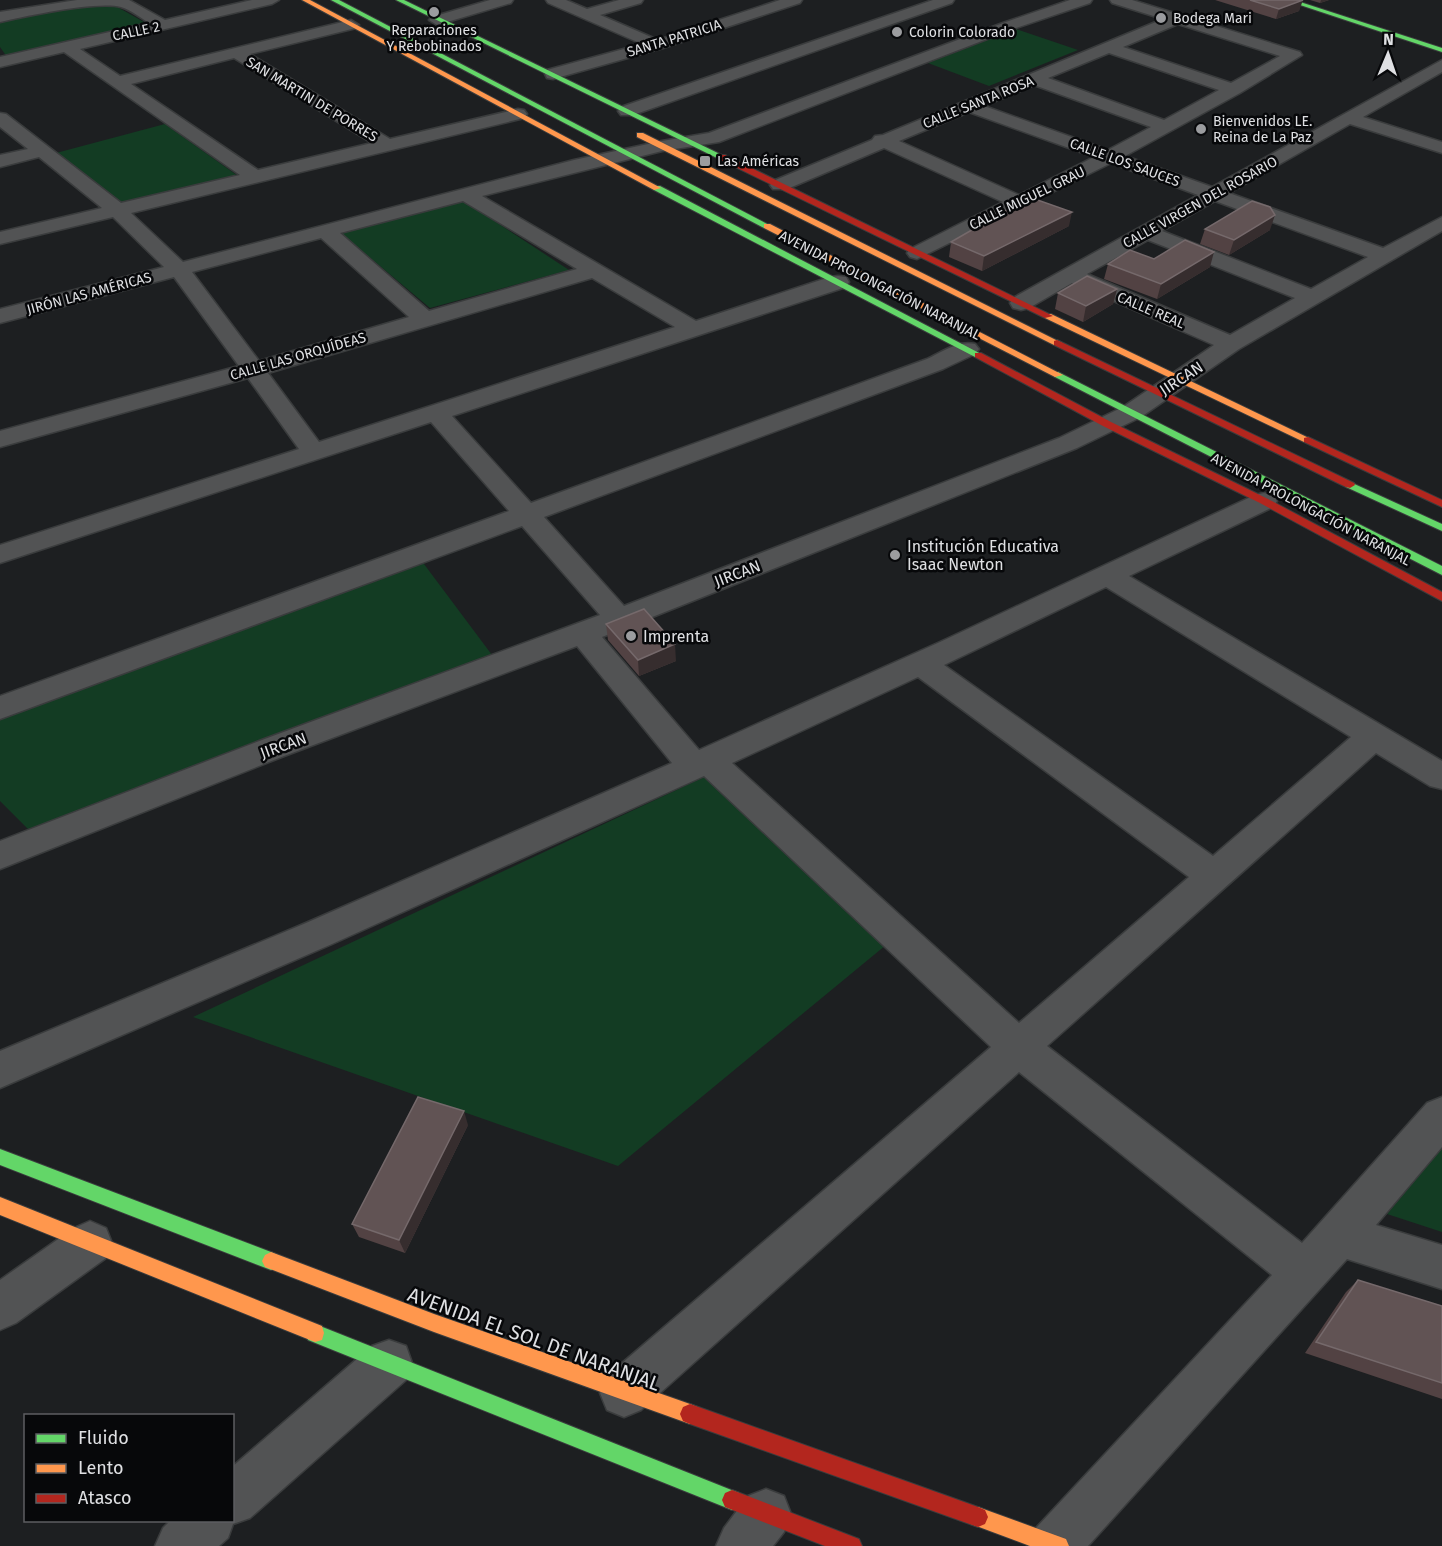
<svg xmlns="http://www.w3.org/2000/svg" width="1442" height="1546" viewBox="0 0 1442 1546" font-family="'Fira Sans',sans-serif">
  <rect width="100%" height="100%" fill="#1d1f21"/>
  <!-- green -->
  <path fill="#133c23" d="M96 2 112 4 151 26 7 57 0 47V21Z
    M1016 29 1078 50 989 86 928 63Z
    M165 124 238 176 121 204 56 153Z
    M461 199 569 270 430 308 337 230Z
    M421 560 495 659 31 832 0 801V718Z
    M704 777 886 945 618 1166 193 1017Z
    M1442 1148V1232L1387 1214Z"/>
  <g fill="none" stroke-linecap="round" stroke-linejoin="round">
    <!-- street casing -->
    <g stroke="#3a3c3d" stroke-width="3">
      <path id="street" d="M77 0H129L165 20 252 0H279L272 4 80 49 120 76 351 20 359 25 356 28 250 54 390 139 518 109 524 110 527 114 524 118 131 213 183 262 574 160 662 141 709 133 1003 23 1070 0H1092L1090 3 1013 29 719 142 662 151 482 196 696 321 830 277 838 276 846 277 849 282 846 287 452 416 531 503 927 359C942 352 958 340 975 344L979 349 975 354 943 369 544 517 624 606 1059 438 1123 407 1214 345 1072 283 1029 308 1021 310 1013 308 1010 303 1013 298 1198 195 1111 163 917 259 910 257 907 253 910 249 1003 202 884 148 787 189H773L770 185 773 181 872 140 875 136 883 135 1163 19 1112 3 1110 0H1132L1300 52 1302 55 1240 93 1125 156 1212 187 1442 60V72L1363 117 1442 142V153L1350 124 1229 193 1383 248 1442 217V231L1239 349 1141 417 1077 448 602 637 699 750 940 642 1255 495 1264 493 1273 495 1277 501 1273 507 1129 576 1442 761V789L1430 786 1376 753 1047 1046 1302 1243 1427 1103 1442 1097V1147L1376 1225 1442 1245V1289L1347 1259 1088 1546H1028L1036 1528 1272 1275 1019 1072 641 1410 624 1417 607 1410 600 1393 607 1376 991 1047 704 776 332 944 0 1088V1051L306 923 672 763 577 646 284 756 0 869V841L262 740 600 615 522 526 0 719V696L509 511 431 422 0 563V545L299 449 248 378 0 447V431L239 366 174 277 0 323V309L164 267 113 217 0 244V232L102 208 39 157 0 167V155L28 149 0 127V113L6 114 121 203 240 175 64 52 0 67V57L149 23C141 18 131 10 121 7 96 1 27 16 0 22V12ZM1178 24 1280 56 1231 83 1123 47ZM1109 53 1219 90 1164 120 1048 78ZM234 58 372 143 258 170 131 84ZM1034 85 1151 127 1108 150 984 106ZM969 112 1094 157 1019 195 899 141ZM463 201 577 269 429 311 340 233ZM1215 201 1368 257 1311 289 1162 231ZM321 238 409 317 259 361 192 272ZM1148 240 1295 298 1230 335 1087 274ZM592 278 675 327 319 442 268 373ZM1106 587 1351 737 1213 856 944 665ZM918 677 1189 877 1019 1023 732 763Z
        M490 0H513L511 3 437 25 429 20 432 17Z
        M546 0H566L587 9 619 0H643L641 3 600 15 658 40 780 0H802L800 3 663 48 553 79 547 78 545 74 547 70 642 44 548 3Z
        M933 0H954L952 3 633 115H621L618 111 621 107Z
        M90 1221 106 1228 112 1243 106 1258 16 1323 0 1330V1280L74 1228Z
        M389 1340 406 1346 412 1363 406 1380 250 1518 233 1524 228 1538 219 1546H155L163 1528 171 1520H232V1467L372 1346Z
        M766 1489 784 1496 791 1514 784 1532 773 1546H716L724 1528 748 1496Z"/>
    </g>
    <!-- fast casing -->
    <g stroke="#3a3c3d" stroke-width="2">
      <path id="fast" d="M331 0H339L771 226 764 228Z
        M396 0H404L726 157 719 159Z
        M1285 0H1294L1442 48V52Z
        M654 186H660L983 355 975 357 654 190Z
        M1058 372 1442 566V575L1055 377 1053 375Z
        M1350 482 1442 524V531L1346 487 1345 485Z
        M0 1149 271 1252 277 1255 280 1261 277 1267 271 1270 0 1165Z
        M315 1324 739 1493 742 1500 739 1507 732 1510 308 1340 306 1333 308 1326Z"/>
    </g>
    <!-- slow casing -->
    <g stroke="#3a3c3d" stroke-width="2">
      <path id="slow" d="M302 0H310L661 188 654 190Z
        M637 133H643L1062 343 1054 345 637 137Z
        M764 224H770L1063 375 1055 377 764 228Z
        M1045 314H1051L1313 440 1312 442H1304L1045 318Z
        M0 1197 322 1326 324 1333 322 1340 315 1342 0 1215Z
        M271 1252 434 1314 690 1404 697 1407 700 1414 697 1421 690 1424 434 1332 265 1267 262 1261 265 1255Z
        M978 1507 1066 1539 1069 1546H1030L971 1524 968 1517 971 1510Z"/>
    </g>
    <!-- jam casing -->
    <g stroke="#3a3c3d" stroke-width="2">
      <path id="jam" d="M719 155H725L1053 316 1045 318 719 159Z
        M1057 340 1354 483 1355 485 1350 488 1346 487 1054 345V341Z
        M975 353H981L1111 422 1268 499 1442 592V601L1260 503 1103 426 975 357Z
        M1308 437 1442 500V507L1304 442V438Z
        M690 1404 978 1507 985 1510 988 1517 985 1524 978 1527 690 1424 683 1421 680 1414 683 1407Z
        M732 1490 859 1539 862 1546H825L725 1507 722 1500 725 1493Z"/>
    </g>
    <!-- street -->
    <use href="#street" fill="#525354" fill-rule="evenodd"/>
    <!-- fast -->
    <use href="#fast" fill="#63d668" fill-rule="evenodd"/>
    <!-- slow -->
    <use href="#slow" fill="#ff974d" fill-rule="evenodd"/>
    <!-- jam -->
    <use href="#jam" fill="#b3261e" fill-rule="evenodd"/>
  </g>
  <!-- wall -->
  <path fill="#524243" d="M1215 0H1301L1299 11 1276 19Z
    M1310 0H1329L1320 3Z
    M1069 226 982 271 949 257 951 242Z
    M1205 229 1270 230 1229 255 1200 244Z
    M1154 259 1210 267 1157 299 1104 279 1108 264Z
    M1117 289 1113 304 1083 322 1055 309 1058 293Z
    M606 624 676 661 639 676 608 640Z
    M468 1125 405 1253 359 1237 352 1224Z
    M1358 1280 1442 1306V1399L1305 1353 1346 1292Z"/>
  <!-- shaded-wall -->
  <path fill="#362d2e" d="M1303 0 1299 11 1276 19 1279 9Z
    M1321 0H1329L1320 3Z
    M1072 212 1069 226 982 271 984 256Z
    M1275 215 1270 230 1229 255 1234 240Z
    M1214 252 1210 267 1157 299 1161 284Z
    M1117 289 1113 304 1083 322 1086 306Z
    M675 644 676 661 639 676 638 660Z
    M464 1111 468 1125 405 1253 399 1240Z"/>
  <!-- building -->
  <path fill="#615354" stroke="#75696b" stroke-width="1.5" d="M1250 0H1303L1279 9Z
    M1029 197 1072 212 984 256 951 242Z
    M1252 201 1270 207 1275 215 1234 240 1205 229Z
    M1185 240 1214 252 1161 284 1108 264 1130 250 1154 259Z
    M1087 276 1117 289 1086 306 1058 293Z
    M644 609 675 644 638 660 606 624Z
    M418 1097 464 1111 399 1240 352 1224Z
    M1358 1280 1442 1306V1383L1316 1342Z"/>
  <!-- markers -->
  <g fill="#9b9c9f" stroke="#07080a" stroke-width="2">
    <circle cx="434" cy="12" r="6"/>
    <circle cx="1161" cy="18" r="6"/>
    <circle cx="897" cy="32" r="6"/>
    <circle cx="1201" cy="129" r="6"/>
    <rect x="699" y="155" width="12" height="12" rx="3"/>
    <circle cx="895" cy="555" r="6"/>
    <circle cx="631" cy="636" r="6"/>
  </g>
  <g text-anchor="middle" stroke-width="5" stroke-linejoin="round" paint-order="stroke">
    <!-- far-poi labels -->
    <g font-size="14" fill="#dfe0e3" stroke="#07080a" text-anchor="start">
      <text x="1173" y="23">Bodega Mari</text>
      <text x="434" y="35" text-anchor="middle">Reparaciones<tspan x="434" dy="16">Y Rebobinados</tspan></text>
      <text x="909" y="37">Colorin Colorado</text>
      <text x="1213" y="126">Bienvenidos LE.<tspan x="1213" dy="16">Reina de La Paz</tspan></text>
      <text x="717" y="166">Las Américas</text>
    </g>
    <!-- far-street labels -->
    <g font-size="14" fill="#dfe0e3" stroke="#07080a">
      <text transform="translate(136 31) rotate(-12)" y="5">CALLE 2</text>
      <text transform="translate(674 38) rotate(-17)" y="5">SANTA PATRICIA</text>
      <text transform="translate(312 99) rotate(31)" y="5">SAN MARTIN DE PORRES</text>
      <text transform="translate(978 102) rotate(-22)" y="5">CALLE SANTA ROSA</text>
      <text transform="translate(1125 162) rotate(20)" y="5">CALLE LOS SAUCES</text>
      <text transform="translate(1027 198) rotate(-26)" y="5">CALLE MIGUEL GRAU</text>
      <text transform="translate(1200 202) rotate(-29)" y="5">CALLE VIRGEN DEL ROSARIO</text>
      <text transform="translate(880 285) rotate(27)" y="5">AVENIDA PROLONGACIÓN NARANJAL</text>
      <text transform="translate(89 293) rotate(-15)" y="5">JIRÓN LAS AMÉRICAS</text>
      <text transform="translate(1151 310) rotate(23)" y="5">CALLE REAL</text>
      <text transform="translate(298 356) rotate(-16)" y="5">CALLE LAS ORQUÍDEAS</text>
      <text transform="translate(1311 509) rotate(28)" y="5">AVENIDA PROLONGACIÓN NARANJAL</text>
    </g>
    <!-- street labels -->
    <g font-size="16" fill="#dfe0e3" stroke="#07080a">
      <text transform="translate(1181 378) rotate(-33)" y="6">JIRCAN</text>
      <text transform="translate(737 573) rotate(-21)" y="6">JIRCAN</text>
      <text transform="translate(283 745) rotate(-20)" y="6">JIRCAN</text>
    </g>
    <!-- poi labels -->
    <g font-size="16" fill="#dfe0e3" stroke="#07080a" text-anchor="start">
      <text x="907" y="552">Institución Educativa<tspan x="907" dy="18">Isaac Newton</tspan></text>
      <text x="643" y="642">Imprenta</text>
    </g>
    <!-- near-street labels -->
    <g font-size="20" fill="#dfe0e3" stroke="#07080a">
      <text transform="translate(534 1339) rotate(20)" y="7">AVENIDA EL SOL DE NARANJAL</text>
    </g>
  </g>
  <!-- legend -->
  <rect x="24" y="1414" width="210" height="108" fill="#07080a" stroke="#5d5e61" stroke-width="1.5"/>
  <rect x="36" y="1434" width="30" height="9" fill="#63d668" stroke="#5d5e61" stroke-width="1.5"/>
  <text x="78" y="1444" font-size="18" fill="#dfe0e3">Fluido</text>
  <rect x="36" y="1464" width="30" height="9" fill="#ff974d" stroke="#5d5e61" stroke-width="1.5"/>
  <text x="78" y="1474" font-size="18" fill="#dfe0e3">Lento</text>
  <rect x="36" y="1494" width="30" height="9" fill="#b3261e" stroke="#5d5e61" stroke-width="1.5"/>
  <text x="78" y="1504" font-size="18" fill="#dfe0e3">Atasco</text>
  <!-- north arrow -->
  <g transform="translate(1388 54) rotate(2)" stroke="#07080a" stroke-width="4.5" paint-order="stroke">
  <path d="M0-4.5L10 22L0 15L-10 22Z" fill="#dfe0e3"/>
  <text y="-9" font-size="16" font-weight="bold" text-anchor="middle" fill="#dfe0e3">N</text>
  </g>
</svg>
